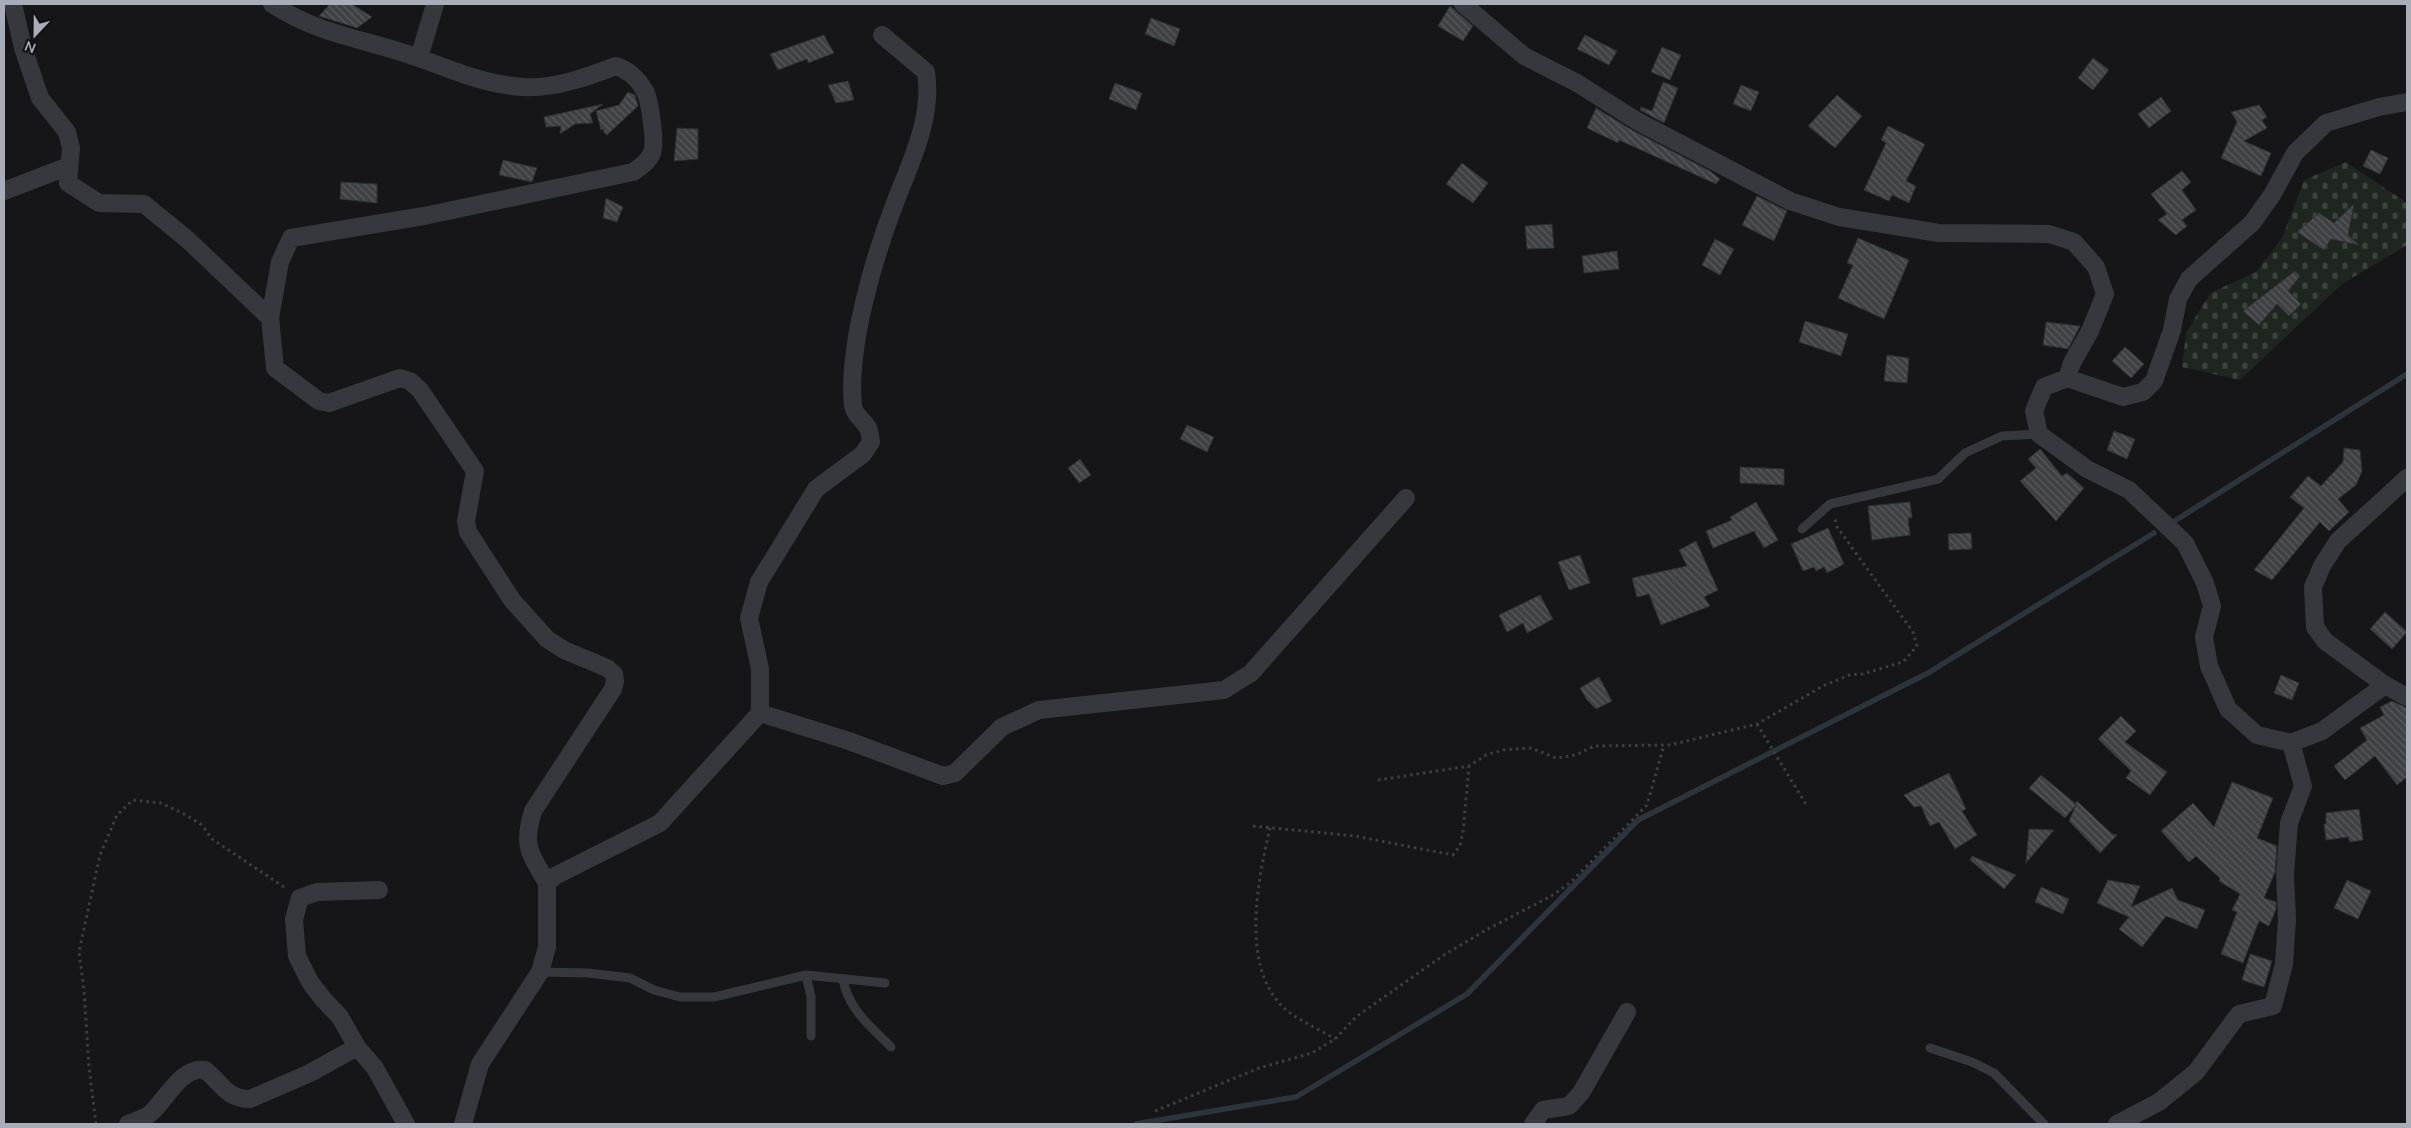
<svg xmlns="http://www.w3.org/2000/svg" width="2411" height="1128" viewBox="0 0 2411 1128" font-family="Mulish,sans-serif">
  <defs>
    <pattern id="cemetery-stones" width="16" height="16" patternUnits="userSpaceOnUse" patternTransform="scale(1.25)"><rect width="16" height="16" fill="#1e261f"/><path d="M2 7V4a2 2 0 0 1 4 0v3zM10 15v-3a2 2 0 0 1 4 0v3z" fill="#3c433d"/></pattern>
    <pattern id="building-back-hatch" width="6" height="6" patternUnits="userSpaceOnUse" patternTransform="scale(1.25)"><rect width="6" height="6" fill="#404145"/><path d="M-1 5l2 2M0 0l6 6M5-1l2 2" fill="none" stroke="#595a5e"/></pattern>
  </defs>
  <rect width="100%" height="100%" fill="#161618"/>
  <!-- cemetery -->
  <path fill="url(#cemetery-stones)" d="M2346 162 2407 203V245L2342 284 2240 380 2182 367 2186 333 2210 293 2256 272 2282 238 2304 180Z"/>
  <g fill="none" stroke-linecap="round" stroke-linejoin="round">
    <!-- stream -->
    <path stroke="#2c353c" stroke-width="5.5" d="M2173 522 2407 374
      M1136 1124 1296 1097 1467 994 1638 820 1928 673 2154 533"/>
  </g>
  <!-- building -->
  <path fill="url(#building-back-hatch)" stroke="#303034" d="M330 4H352L372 17 357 28 319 16Z
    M1450 6 1473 26 1463 41 1438 26Z
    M1151 18 1180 29 1174 46 1145 34Z
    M824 35 834 53 808 63 807 59 778 70 770 54Z
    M1585 35 1617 51 1609 65 1577 49Z
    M1662 47 1681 55 1670 80 1651 72Z
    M2093 58 2109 70 2093 90 2078 78Z
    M848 81 854 100 836 103 828 85Z
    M1663 82 1678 88 1664 123 1640 110 1641 107 1652 111Z
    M1115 83 1142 93 1136 110 1109 99Z
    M1741 85 1759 92 1751 111 1733 104Z
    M628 92 635 95 638 106 607 135 603 131 605 129 601 130 596 111 619 105Z
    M1837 95 1862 116 1835 148 1808 126Z
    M2161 97 2171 111 2149 128 2138 114Z
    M603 104 590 114 593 123 575 124 560 134 561 126 546 127 544 117Z
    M2259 105 2267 117 2262 120 2267 128 2244 141 2271 153 2261 176 2221 158 2237 122 2231 112Z
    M1596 108 1632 130 1710 171 1720 179 1716 184 1619 140 1618 143 1587 128Z
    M1888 126 1925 144 1906 181 1916 186 1909 203 1892 195 1889 201 1864 190 1886 143 1881 140Z
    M677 128 698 129V159L674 161Z
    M2371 150 2388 158 2380 174 2363 166Z
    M503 160 537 168 532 182 499 175Z
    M1462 163 1488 183 1473 203 1446 184Z
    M2182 171 2191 182 2182 190 2196 210 2182 220 2187 226 2176 235 2158 220 2167 214 2151 194Z
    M341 182 377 184V203L340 199Z
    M1757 196 1787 211 1774 241 1742 225Z
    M606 198 623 207 617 222 603 218Z
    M2354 204 2348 235 2359 245 2331 239 2324 250 2297 232 2319 213 2334 223Z
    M1552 224 1554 248 1527 249 1525 226Z
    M1858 238 1909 260 1884 319 1838 298 1853 265 1847 263Z
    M1715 239 1734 249 1720 275 1702 265Z
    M1617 251 1619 269 1584 273 1582 256Z
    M2295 271 2300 276 2288 291 2301 304 2289 316 2277 304 2259 325 2243 311Z
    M1805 321 1848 334 1841 356 1799 342Z
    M2046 322 2080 326 2068 349 2043 345Z
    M2125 347 2144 364 2131 378 2112 361Z
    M1887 355 1909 358 1907 383 1884 381Z
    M1187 425 1214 437 1207 452 1180 439Z
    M2114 431 2135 439 2127 459 2107 450Z
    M2344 448 2360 450 2362 471 2356 485 2338 499 2349 512 2329 531 2320 522 2272 580 2254 570 2304 508 2290 497 2308 476 2321 486 2343 462Z
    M2040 449 2062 476 2067 473 2084 488 2056 521 2020 481 2036 468 2028 459Z
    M1080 459 1091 475 1079 483 1068 468Z
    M1740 467 1784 469V485L1740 483Z
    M1756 502 1778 540 1764 548 1754 531 1713 548 1706 531 1732 520 1730 517Z
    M1910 502 1912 518H1908L1910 535 1872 540 1868 506Z
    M1828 528 1844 564 1827 573 1824 567 1816 571 1814 567 1803 571 1791 544Z
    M1971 533 1972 549 1949 550 1948 534Z
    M1696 541 1718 590 1704 597 1710 606 1661 625 1649 594 1637 597 1632 578 1687 566 1679 550Z
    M1580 555 1590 583 1569 590 1558 562Z
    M1540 595 1553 619 1527 633 1523 623 1507 632 1499 615Z
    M2385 612 2407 632 2392 649 2370 629Z
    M2281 675 2299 683 2292 700 2274 693Z
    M1599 677 1612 701 1596 709 1587 700 1580 688Z
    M2392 701 2407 708V777L2397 785 2375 756 2345 780 2334 766 2367 740 2360 728 2384 715 2380 707Z
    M2121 716 2136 731 2125 742 2167 772 2150 795 2126 778 2131 771 2098 739Z
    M1949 773 1966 809 1962 811 1977 835 1955 849 1939 822 1930 826 1921 806 1914 807 1904 795Z
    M2041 775 2076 804 2077 801 2112 834 2117 835 2100 853 2069 821 2076 805 2065 818 2029 788Z
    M2232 782 2273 798 2257 838 2277 846 2275 872 2264 898 2276 902V909L2269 926 2259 921 2243 963 2221 954 2237 912 2232 910 2240 894 2219 881 2220 878 2196 856 2189 862 2161 831 2193 803 2214 827Z
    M2359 809 2363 840 2350 842 2348 837 2326 840 2324 824H2326V813Z
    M2029 829 2054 830 2026 863Z
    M1972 856 2016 875 2004 889 1970 860Z
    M2108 880 2140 886 2131 907 2172 888 2178 900 2205 910 2197 929 2166 916 2142 947 2119 929 2129 917 2097 903Z
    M2347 880 2371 891 2358 919 2334 908Z
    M2041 887 2069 899 2063 914 2035 902Z
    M2250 954 2272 961 2264 987 2242 980Z"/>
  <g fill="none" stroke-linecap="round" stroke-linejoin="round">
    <!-- path -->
    <path stroke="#3d3f44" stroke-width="3" stroke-dasharray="2.5 4" stroke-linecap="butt" d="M1757 724 1807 806
      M1378 780 1469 766 1486 755 1503 750 1531 748 1556 758 1576 755 1594 746 1670 745 1757 724 1823 686 1849 675 1862 674 1903 662 1917 646 1913 632 1837 527 1835 519
      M1253 826 1355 836 1453 855 1460 846 1463 832 1469 766
      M1270 828C1258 880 1240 965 1283 1007 1297 1020 1319 1029 1335 1039
      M1155 1111 1259 1068 1312 1053 1335 1039 1357 1016 1444 955 1486 930 1553 895 1571 882 1647 805 1664 745
      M96 1124 89 1067 84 990 79 952 100 855 117 815 133 800 161 803 184 814 202 825 212 839 287 889"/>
    <!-- service -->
    <path stroke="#37383d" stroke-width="9" d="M1802 529 1830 504 1938 479 1965 453 2002 436 2039 434
      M540 972 588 973 630 978 654 990 680 997H714L806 975 885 983
      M806 975 811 997V1036
      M843 979C848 1009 870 1026 891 1047
      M1930 1048 1972 1062 1994 1073 2044 1124"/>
    <!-- minor -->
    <path stroke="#37383d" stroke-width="18" d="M13 4 23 48 40 98 67 132 71 148 68 183 99 203 144 204 188 240 270 318
      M272 4C321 36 367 39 419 58L435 4
      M1463 4 1524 56 1577 83 1637 121 1790 201 1839 217 1939 233 2049 234 2074 242 2096 267 2105 294 2090 331 2072 363 2067 378
      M419 58C452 70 487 85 523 87 554 89 587 77 616 66 629 70 638 79 645 91 650 101 656 143 652 153 648 162 641 167 633 172L424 216 291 238 280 262 270 318 275 368 319 401 329 403 400 378 410 381 420 390 475 471 466 521 468 532 512 600 547 639 564 650 607 668 614 674 615 681 613 689 533 811C522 847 530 853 547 883
      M4 191 69 166
      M2407 478 2338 541 2322 566 2313 587 2315 627 2325 641 2385 685 2407 697
      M2385 685 2322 731 2291 743 2257 735 2228 709 2209 666 2204 637 2212 606 2205 583 2185 543 2129 490 2087 469 2039 434 2034 411 2044 387 2067 378 2123 397 2143 392 2154 381 2172 330 2178 299 2189 279 2252 223 2272 195 2295 153 2326 123 2379 107 2407 102
      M760 713 849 741 943 776 955 773 1002 727 1039 710 1224 690 1251 673 1406 498
      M379 890 317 892 300 898 294 919 297 956 310 982 323 999 340 1017 357 1047 375 1068 406 1124
      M128 1124C135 1121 146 1118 152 1112 167 1098 182 1066 205 1070 221 1082 226 1099 250 1099L310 1073 357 1047
      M463 1124 480 1064 540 972 547 947V883L555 876 660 823 760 713V669L749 618 759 582 816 489 863 454 871 442C870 437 870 432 868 428 864 421 854 414 853 406 847 348 874 257 895 203 911 161 933 118 926 72L882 35
      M1533 1124 1543 1110 1569 1106 1581 1093 1627 1012
      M2117 1124 2159 1102 2196 1072 2239 1014 2273 1006 2284 964 2287 919 2285 874 2289 823 2303 786 2291 743"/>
  </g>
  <!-- border -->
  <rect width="2411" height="1128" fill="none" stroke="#a8adb8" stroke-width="10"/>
  <!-- north arrow -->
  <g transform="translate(35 35) rotate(202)" stroke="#111113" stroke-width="4" paint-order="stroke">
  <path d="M0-4L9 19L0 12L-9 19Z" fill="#a8adb8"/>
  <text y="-8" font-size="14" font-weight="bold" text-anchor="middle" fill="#a8adb8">N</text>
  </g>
</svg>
